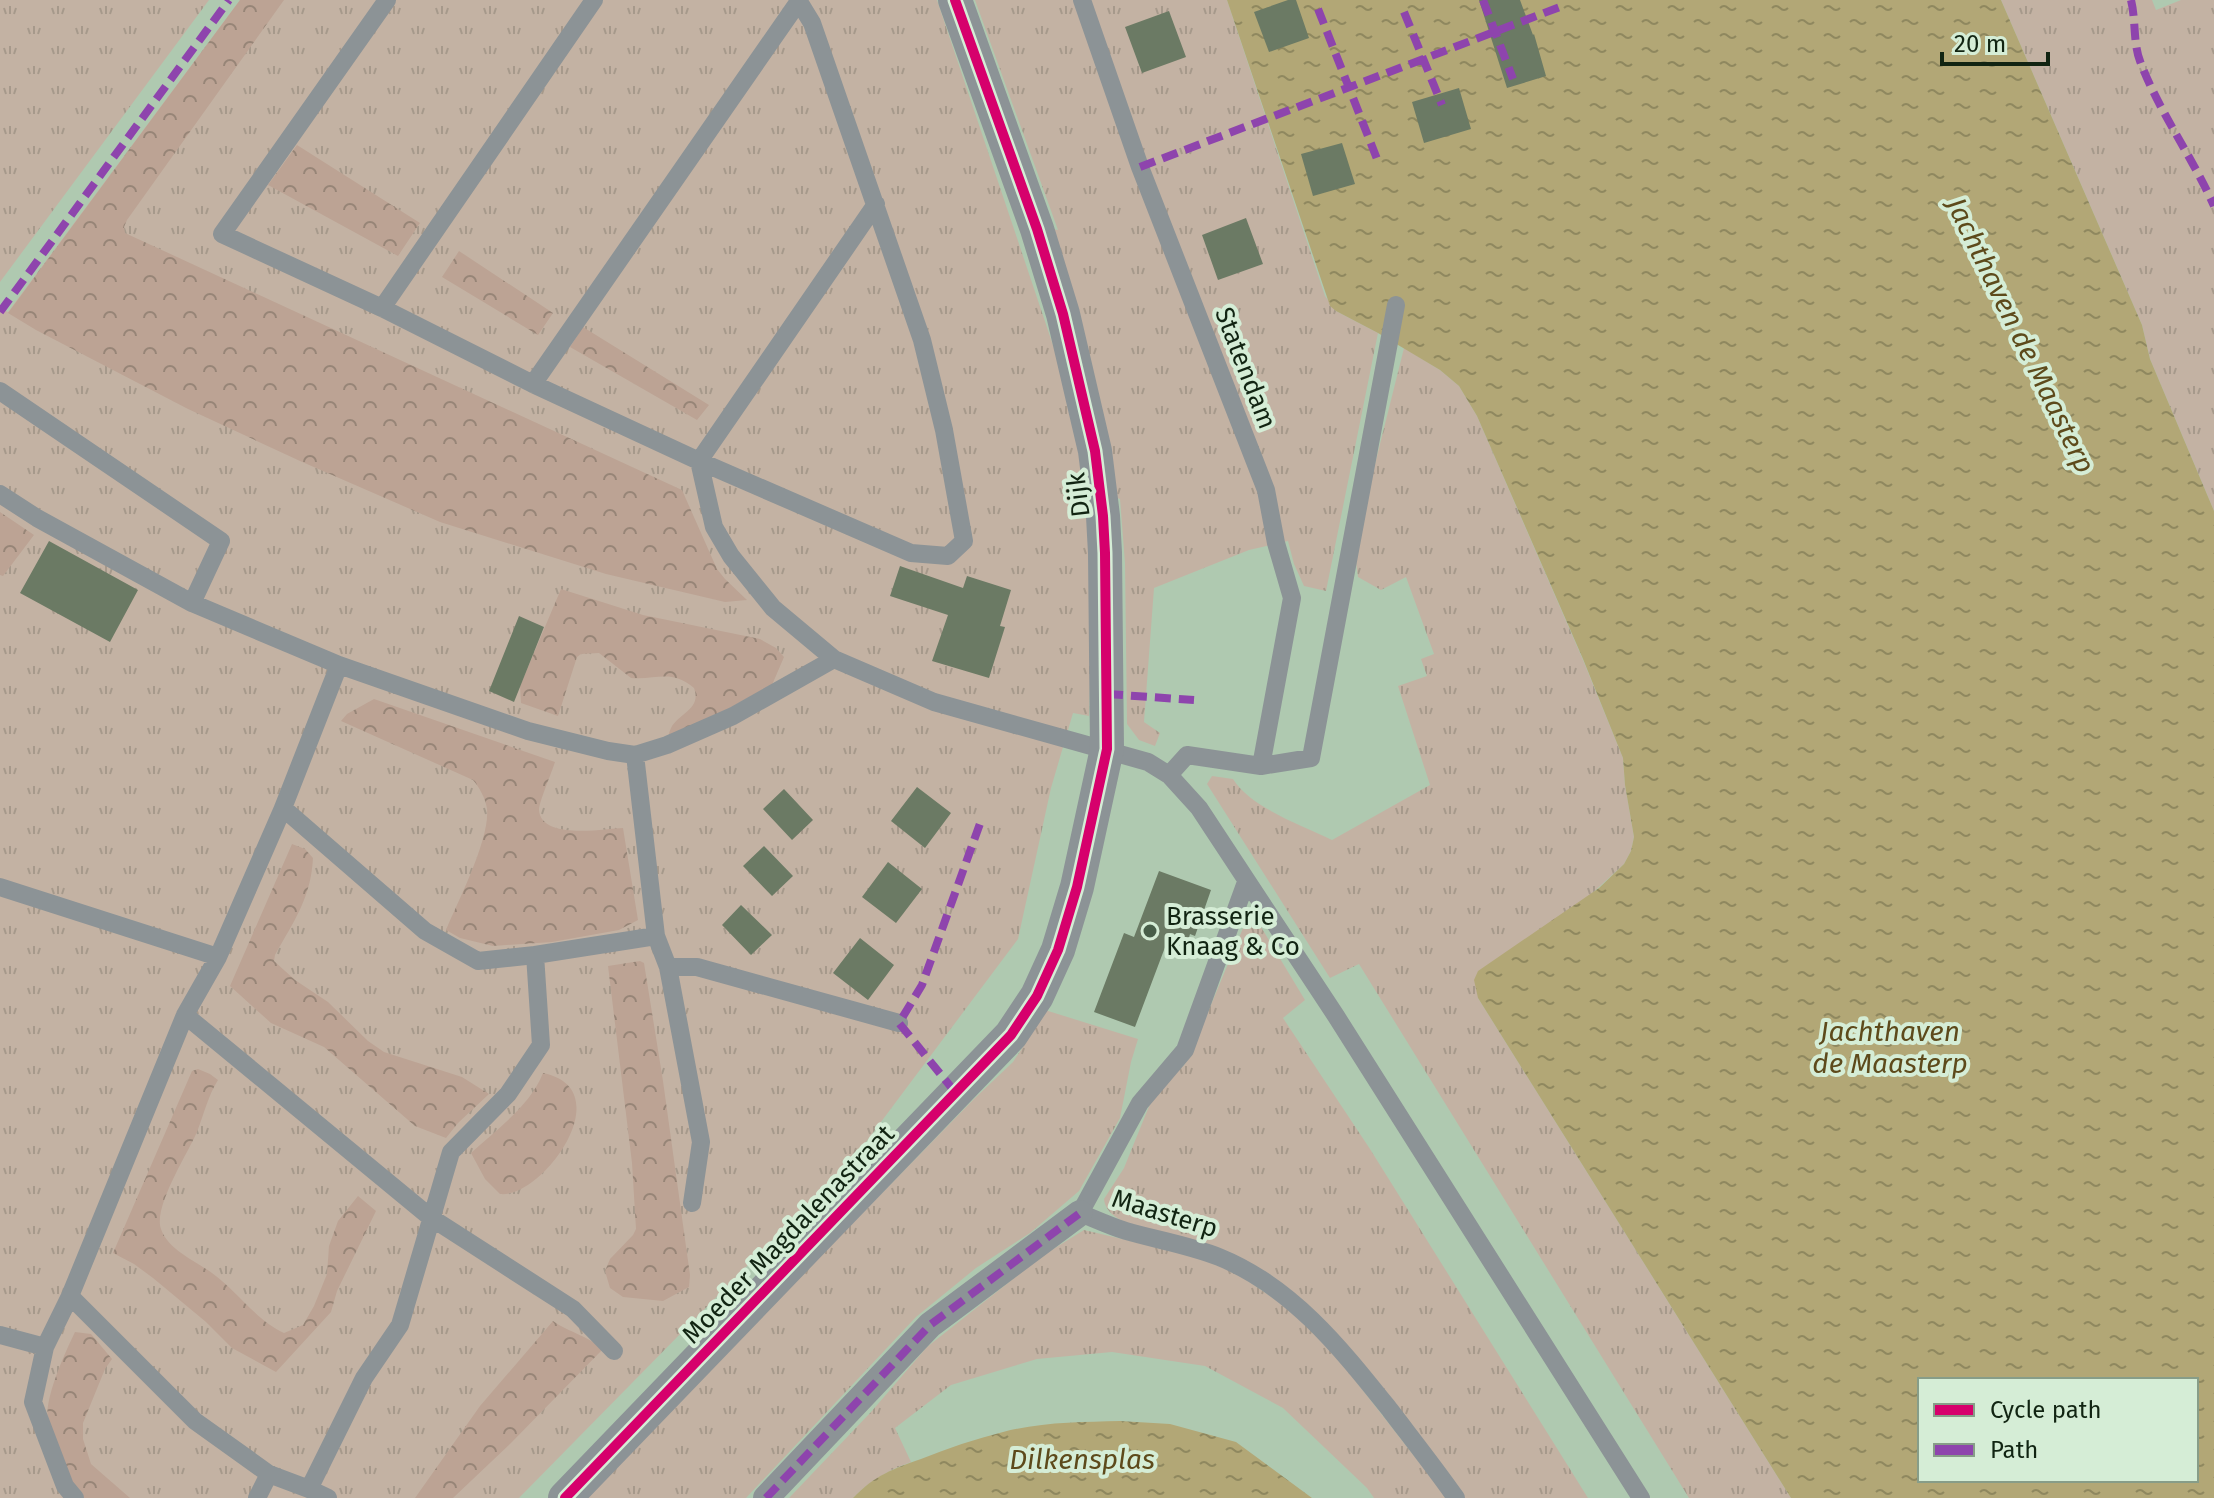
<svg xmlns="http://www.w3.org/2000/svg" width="2214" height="1498" viewBox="0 0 2214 1498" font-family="'Fira Sans',sans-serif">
  <defs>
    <pattern id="grass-tufts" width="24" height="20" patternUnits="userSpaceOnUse" patternTransform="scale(2)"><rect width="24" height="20" fill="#c3b2a3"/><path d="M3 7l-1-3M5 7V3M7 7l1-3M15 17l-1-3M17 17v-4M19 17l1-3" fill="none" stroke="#a6998b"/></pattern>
    <pattern id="forest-crowns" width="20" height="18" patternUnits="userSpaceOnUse" patternTransform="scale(2)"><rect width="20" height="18" fill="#bca394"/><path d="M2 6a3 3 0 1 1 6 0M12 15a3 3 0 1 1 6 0" fill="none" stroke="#978577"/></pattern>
    <pattern id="water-ripples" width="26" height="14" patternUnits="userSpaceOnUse" patternTransform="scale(2)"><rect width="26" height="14" fill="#b2a776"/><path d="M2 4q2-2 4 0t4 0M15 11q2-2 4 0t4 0" fill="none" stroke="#8f885f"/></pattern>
  </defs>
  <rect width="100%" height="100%" fill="#afc9b0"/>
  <!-- grass -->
  <path fill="url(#grass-tufts)" d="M0 0H209L0 282Z
    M240 0H937L1062 372 1074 416 1094 542 1089 716 1073 713 1051 788 1018 939 857 1154 519 1498H0V308L8 312Z
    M975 0H1227L1325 296 1336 311 1378 333 1326 591 1304 586 1294 564 1288 541 1249 550 1154 588 1144 722 1160 733 1155 746 1139 740 1127 724 1125 563 1120 499 1112 496 1049 228 1058 230Z
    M2001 0H2152L2156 10 2181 0H2214V511L2150 359 2142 325Z
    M1404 348 1440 370 1459 386 1477 416 1583 660 1623 758 1625 785 1634 837 1631 851 1624 864 1478 998 1791 1498H1689L1359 964 1330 978 1207 784 1212 776 1233 779C1251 808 1302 825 1332 840L1430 785 1398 686 1427 676 1421 659 1434 654 1406 577 1381 590 1358 577 1354 548Z
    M1255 917 1305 1000 1283 1018 1370 1149 1588 1498H1462L1305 1304 1128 1224C1117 1218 1105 1212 1104 1199L1124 1168 1152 1099 1160 1088 1184 1065 1192 1050 1246 921Z
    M1045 1010 1138 1039 1131 1062 1120 1118 1079 1191 1030 1233 976 1268 916 1317 746 1498H584L974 1099 1013 1062 1043 1016Z
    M1084 1230 1203 1258 1232 1270 1292 1311 1333 1352 1447 1498H1374L1367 1488 1283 1408 1205 1366 1112 1352 1037 1359 951 1385 895 1428 911 1462C889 1470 869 1481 853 1498H789L871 1412 927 1347 1042 1256Z"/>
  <!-- forest -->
  <path fill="url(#forest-crowns)" d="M240 0H284L127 220 124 227 125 233 682 490 717 569 725 579 747 600 725 602 606 574 440 522 300 461 188 409 36 330 8 313Z
    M297 145 420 223 398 256 268 185Z
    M459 251 553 313 538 335 442 277Z
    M583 327 709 405 697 420 570 347Z
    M0 512 34 535 3 576 0 575Z
    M561 589 643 615 760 639 776 648 784 657 772 685 667 742C668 737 669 732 671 728 679 713 702 709 694 688 671 669 658 680 631 678L599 653 581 654 577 657 558 716 521 703 520 686Z
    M374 699 555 762C552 772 539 802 539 810 541 840 603 829 623 828L638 920 619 930 552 942 493 946 460 938 446 930C458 901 490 839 487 809 486 799 479 787 473 780L341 721 347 714Z
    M292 844 305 849 313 858C311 898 294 921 275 955L274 961 295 980 328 1002 368 1041 384 1052 462 1077 489 1094 458 1123 446 1138 415 1126 324 1047 271 1023 230 986Z
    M640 961 644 963 663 1081 690 1275 689 1287 663 1301 623 1297 610 1288 605 1271 610 1259 633 1235 636 1229 632 1163 608 966Z
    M198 1069 210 1074 218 1080C208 1096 204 1114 197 1132 188 1153 153 1207 161 1229 168 1250 196 1261 212 1273 237 1291 256 1320 284 1333L303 1325 314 1306 327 1274 329 1246 338 1221 358 1196 376 1211 337 1291 331 1312 276 1372 232 1348 206 1322 153 1278 134 1264 113 1253 192 1071Z
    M543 1073C622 1089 542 1199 500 1194L485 1179 471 1153C497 1129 530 1106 543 1073Z
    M553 1321C568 1332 594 1338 602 1350L511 1443 453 1498H415L480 1406Z
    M75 1332 91 1334 112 1359 105 1369 83 1423V1439L91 1464 130 1498H83C68 1477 53 1449 48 1423 43 1400 65 1353 75 1332Z"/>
  <!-- water -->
  <path fill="url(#water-ripples)" fill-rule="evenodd" d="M1227 0H2001L2142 325 2150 359 2214 511V1498H1791L1478 998 1474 980 1478 971 1599 888 1624 864 1631 851 1634 837 1625 785 1623 758 1583 659 1477 416 1459 386 1440 370 1378 333 1336 311 1330 306ZM1920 1380H2196V1480H1920Z
    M1120 1421 1170 1424 1236 1442 1312 1498H853C875 1475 893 1469 921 1459 948 1448 975 1439 1003 1432 1041 1422 1081 1422 1120 1421Z"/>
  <!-- building -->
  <path fill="#6b7a64" d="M1288 0H1296L1309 38 1269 52 1254 12Z
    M1479 0H1520L1533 35 1534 34 1546 76 1507 88Z
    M1169 11 1186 57 1142 73 1125 27Z
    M1459 88 1471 129 1424 143 1412 102Z
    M1342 143 1355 184 1313 196 1301 154Z
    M1246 218 1263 264 1218 280 1202 235Z
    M49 541 138 590 110 642 20 593Z
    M900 566 963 588 967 576 1011 590 1000 626 1005 627 989 678 932 661 948 615 890 596Z
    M519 616 544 627 514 702 489 691Z
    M917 787 951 813 925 848 891 821Z
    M784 789 813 820 792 840 763 809Z
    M764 846 793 876 772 896 743 866Z
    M888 862 922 889 896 923 862 897Z
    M1159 871 1211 890 1195 936 1190 934 1188 941 1170 934 1135 1027 1094 1012 1124 933 1134 937Z
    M741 905 772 935 751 955 722 925Z
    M860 938 894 965 868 1000 833 973Z"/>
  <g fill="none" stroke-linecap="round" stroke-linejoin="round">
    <!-- service -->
    <path stroke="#8c9396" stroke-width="18" d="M387 0 222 234 382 308 533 384 699 461 911 553 948 556 964 541 944 430 922 340 812 23 798 0
      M1082 0 1140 167 1266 490 1276 543 1292 598 1261 766 1187 755 1169 775
      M876 204 699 461 714 527 731 556 773 608 834 659 934 702 1148 762 1169 775 1199 808 1336 1016 1641 1498
      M382 308 594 0
      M533 384 799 1
      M0 391 221 541 192 603
      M0 494 37 518 192 603 339 665 528 731 608 751 635 755 667 745 733 716 834 659
      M635 755 656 936 668 967 701 1142 692 1203
      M1261 766 1311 758 1396 305
      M1246 882 1185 1050 1140 1103 1080 1213C1095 1219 1110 1226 1126 1231 1157 1240 1189 1245 1219 1257 1293 1287 1342 1350 1390 1410 1412 1439 1435 1468 1456 1498
      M0 887 218 957
      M535 955 656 936
      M668 967H697L899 1023
      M185 1015 430 1217 573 1309 614 1351
      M70 1296 195 1421 269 1474
      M0 1335 45 1347 70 1296 185 1015 218 957 283 808 339 665
      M45 1347 33 1402 65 1486 75 1498
      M309 1489 328 1498
      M257 1498 269 1474 309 1489 364 1378 400 1325 451 1152 508 1094 541 1045 535 955 478 961 425 931 283 808"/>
    <!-- pedestrian -->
    <path stroke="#8c9396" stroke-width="26" d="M766 1498 930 1325 1080 1213"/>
    <!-- minor -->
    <path stroke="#8c9396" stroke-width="34" d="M565 1498 1011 1035 1037 996 1058 950 1077 887 1107 749 1105 553 1103 516 1095 451 1063 314 1037 229 955 0"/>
    <!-- quiet -->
    <path stroke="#8e44ad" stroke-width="8" stroke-dasharray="16 8" stroke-linecap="butt" d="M1483 0 1513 79
      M2131 0C2136 20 2133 43 2140 61 2159 112 2192 156 2214 206
      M1318 9 1379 164
      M1404 12 1442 105
      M1140 167 1565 5
      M0 312 229 0
      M1107 694 1194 700
      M955 1092 899 1023 922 985 982 818
      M766 1498 930 1325 1080 1213"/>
    <!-- cycleway casing -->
    <g stroke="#d5edd6" stroke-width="15">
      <path id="cycleway" d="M565 1498 1011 1035 1037 996 1058 950 1077 887 1107 749 1105 553 1103 516 1095 451 1063 314 1037 229 955 0"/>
    </g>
    <!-- cycleway -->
    <use href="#cycleway" stroke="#d6006c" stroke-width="10"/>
  </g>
  <!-- markers -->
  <circle fill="#485e49" stroke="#d5edd6" stroke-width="3" cx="1150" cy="931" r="8"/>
  <g text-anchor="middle" stroke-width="8" stroke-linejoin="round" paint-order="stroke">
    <!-- street labels -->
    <g font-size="26" fill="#112412" stroke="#d5edd6">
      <text transform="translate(1246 368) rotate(69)" y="9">Statendam</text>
      <text transform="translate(1078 495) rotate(-97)" y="9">Dijk</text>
      <text transform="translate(1165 1213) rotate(17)" y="9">Maasterp</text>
      <text transform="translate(788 1234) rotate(-46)" y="9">Moeder Magdalenastraat</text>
    </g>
    <!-- poi labels -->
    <g font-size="26" fill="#112412" stroke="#d5edd6" text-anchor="start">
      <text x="1166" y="925">Brasserie<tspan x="1166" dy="30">Knaag &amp; Co</tspan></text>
    </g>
    <!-- water labels -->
    <g font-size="28" font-style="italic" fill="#5d4a1b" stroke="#d5edd6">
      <text transform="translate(2021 335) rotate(64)" y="10">Jachthaven de Maasterp</text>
      <text x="1890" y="1041">Jachthaven<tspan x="1890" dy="32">de Maasterp</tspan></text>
      <text x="1082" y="1469">Dilkensplas</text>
    </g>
  </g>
  <!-- legend -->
  <rect x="1918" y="1378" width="280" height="104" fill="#d5edd6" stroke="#879d88" stroke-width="2"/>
  <rect x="1934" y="1404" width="40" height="12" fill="#d6006c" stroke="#879d88" stroke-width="2"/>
  <text x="1990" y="1418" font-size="24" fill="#112412">Cycle path</text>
  <rect x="1934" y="1444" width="40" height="12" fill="#8e44ad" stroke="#879d88" stroke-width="2"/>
  <text x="1990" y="1458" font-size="24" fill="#112412">Path</text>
  <!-- scale -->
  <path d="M1942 52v12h106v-12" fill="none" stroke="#112412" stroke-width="4"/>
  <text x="1954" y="52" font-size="24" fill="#112412" stroke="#d5edd6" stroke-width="6" paint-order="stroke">20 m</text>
</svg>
